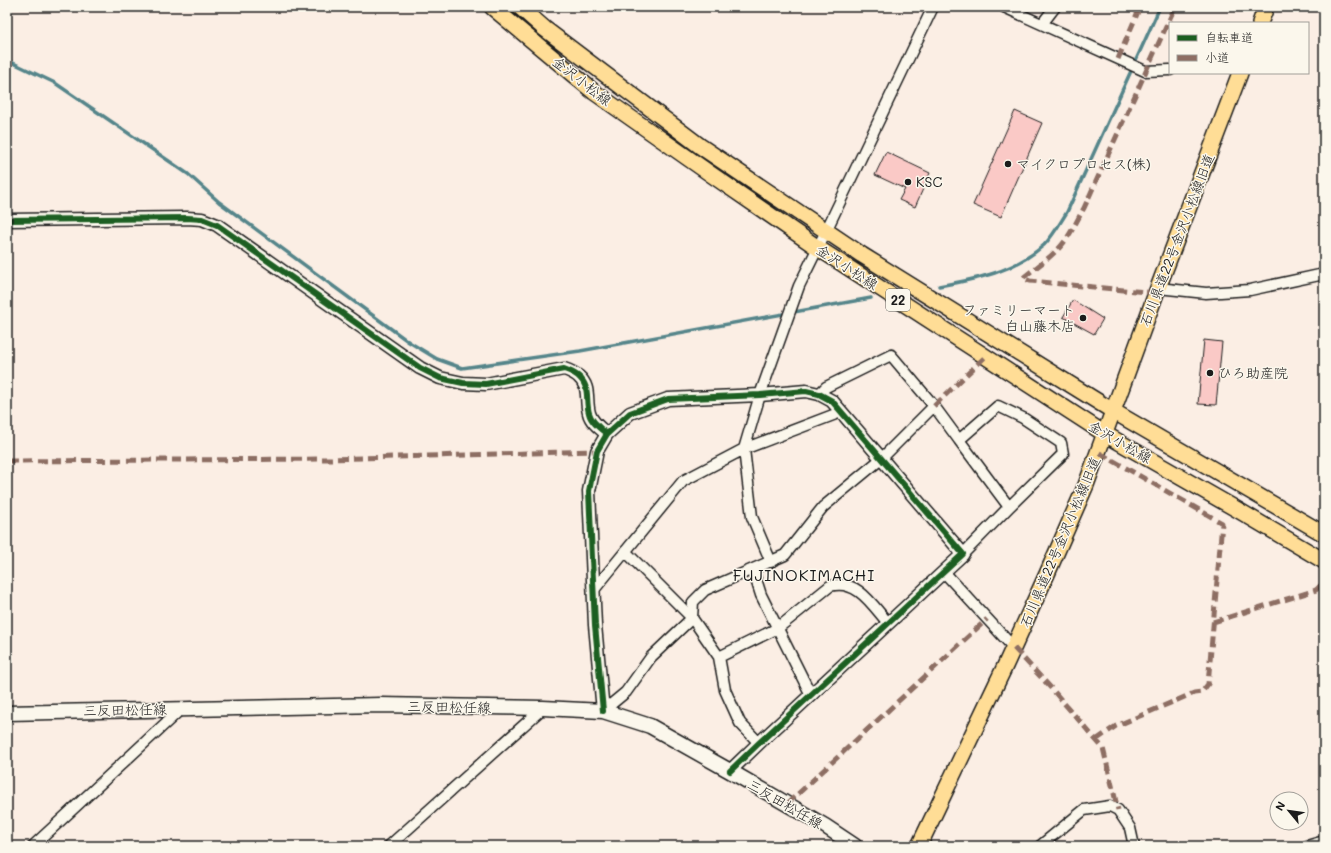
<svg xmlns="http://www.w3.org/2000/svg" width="1331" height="853" viewBox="0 0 1331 853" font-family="Mali,'Klee One',sans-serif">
  <rect width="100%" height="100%" fill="#fbeee4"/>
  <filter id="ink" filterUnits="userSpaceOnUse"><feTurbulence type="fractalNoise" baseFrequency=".025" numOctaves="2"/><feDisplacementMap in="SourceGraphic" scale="8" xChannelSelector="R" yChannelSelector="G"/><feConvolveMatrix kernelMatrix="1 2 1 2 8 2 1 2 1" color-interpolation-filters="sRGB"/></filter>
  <g filter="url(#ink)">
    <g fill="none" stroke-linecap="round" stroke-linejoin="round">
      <!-- stream -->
      <path stroke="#54858a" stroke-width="3.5" d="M7 60 55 83 188 174 219 202 409 342 437 359 462 368 580 351 871 298
        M939 286C977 279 1014 272 1044 245 1053 236 1060 223 1067 212L1160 7"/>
    </g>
    <!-- building -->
    <path fill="#fac9c6" stroke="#1c1c1c" d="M1015 111 1042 123 1001 217 973 205Z
      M886 152 930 173 915 207 899 200 905 189 875 175Z
      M1073 300 1103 319 1094 334 1063 317Z
      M1204 340 1222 342 1216 405 1198 404Z"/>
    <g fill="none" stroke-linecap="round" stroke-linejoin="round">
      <!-- minor casing -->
      <g stroke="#1c1c1c" stroke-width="13">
        <path id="minor" d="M1004 7 1145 71 1170 70
          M1042 24 1055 7
          M1158 288 1206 293 1250 290 1324 274
          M819 394 826 387 891 355 934 406 959 440
          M626 552 692 618 719 657 725 690 740 723 759 743
          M963 554 1009 507 1063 454 1061 443 1023 418 998 406 959 440 1009 507
          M771 562 752 517 744 449 760 395 799 286 826 231 933 7
          M753 570 761 595 811 695
          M944 572 1014 648
          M593 591 683 481 744 449 841 412
          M719 657 778 628 830 586C857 578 873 606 888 623
          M603 711 626 692 651 657 692 618 693 602 705 590 785 555 823 507 881 459 934 406
          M33 846 181 709
          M389 846 543 708
          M1040 846 1084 810 1110 806 1118 810 1130 828 1134 846
          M1307 846 1324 841"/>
      </g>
      <!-- tertiary casing -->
      <g stroke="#1c1c1c" stroke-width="15">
        <path id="tertiary" d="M7 220 187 218 202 219 217 225 420 368 440 378 463 383 486 384 564 369C570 371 573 372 578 376 591 387 585 399 589 413 591 422 601 429 607 434
          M603 711 595 625 589 491 597 451 607 434 630 413 668 399 760 395 806 391 819 394 832 401 963 554 759 743 730 771"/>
      </g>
      <!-- secondary casing -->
      <g stroke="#1c1c1c" stroke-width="17">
        <path id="secondary" d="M7 713 381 705 543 708 603 711 650 726 730 771 825 826 855 846"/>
      </g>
      <!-- primary casing -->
      <g stroke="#1c1c1c" stroke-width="18">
        <path id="primary" d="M492 7 594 92 712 175 818 248 1105 434 1238 510 1324 561
          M520 7 545 29 700 146 862 255 1113 411 1324 534
          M1260 23 1266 7
          M919 846 1005 666 1047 574 1086 485 1158 288 1240 73"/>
      </g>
      <!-- minor -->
      <use href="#minor" stroke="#fbf7ec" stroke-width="10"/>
      <!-- tertiary -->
      <use href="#tertiary" stroke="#fbf7ec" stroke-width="12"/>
      <!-- secondary -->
      <use href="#secondary" stroke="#fbf7ec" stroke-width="14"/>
      <!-- primary -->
      <use href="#primary" stroke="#ffdd96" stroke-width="15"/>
      <!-- quiet -->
      <path stroke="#8d6e63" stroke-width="5" stroke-dasharray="10 5" stroke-linecap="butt" d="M1118 59 1140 7
        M1156 293 1030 281 1023 278C1033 269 1045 262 1055 252 1068 241 1076 222 1084 208L1175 7
        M934 406 986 356
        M7 461 329 459 597 451
        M1213 622 1316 590 1324 582
        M1014 648 1050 687 1103 748 1118 810
        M1096 740 1116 726 1194 693 1202 692 1208 684 1222 523 1098 452
        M787 804 987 619"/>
      <!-- cycleway casing -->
      <g stroke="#fbf7ec" stroke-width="8">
        <path id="cycleway" d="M7 220 187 218 202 219 217 225 420 368 440 378 463 383 486 384 564 369C570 371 573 372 578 376 591 387 585 399 589 413 591 422 601 429 607 434
          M603 711 595 625 589 491 597 451 607 434 630 413 668 399 760 395 806 391 819 394 832 401 963 554 759 743 730 771"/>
      </g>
      <!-- cycleway -->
      <use href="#cycleway" stroke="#1b5e20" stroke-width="6"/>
    </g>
  </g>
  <!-- markers -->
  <g fill="#1c1c1c" stroke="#fbf7ec" stroke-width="1.5">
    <circle cx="1008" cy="164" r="4"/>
    <circle cx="908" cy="182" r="4"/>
    <circle cx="1083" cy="318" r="4"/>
    <circle cx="1210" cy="373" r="4"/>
  </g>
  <g text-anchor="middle" stroke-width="3" stroke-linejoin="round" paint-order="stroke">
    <!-- shield labels -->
    <rect fill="#fbf7ec" stroke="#5f5e5a" stroke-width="1" x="886" y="289" width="24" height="22" rx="3"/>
    <g font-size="13" font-weight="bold" fill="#1c1c1c">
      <text x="898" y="305">22</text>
    </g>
    <!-- street labels -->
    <g font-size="14" fill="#1c1c1c" stroke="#fbf7ec">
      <text transform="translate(582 81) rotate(38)" y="5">金沢小松線</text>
      <text transform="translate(1177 240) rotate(-69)" y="5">石川県道22号金沢小松線旧道</text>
      <text transform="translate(847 267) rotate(33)" y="5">金沢小松線</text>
      <text transform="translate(1120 442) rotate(30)" y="5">金沢小松線</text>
      <text transform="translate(1060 542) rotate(-67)" y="5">石川県道22号金沢小松線旧道</text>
      <text transform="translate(449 707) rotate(1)" y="5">三反田松任線</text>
      <text transform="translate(125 710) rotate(-1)" y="5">三反田松任線</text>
      <text transform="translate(785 804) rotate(30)" y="5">三反田松任線</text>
    </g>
    <!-- poi labels -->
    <g font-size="14" fill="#1c1c1c" stroke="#fbf7ec" text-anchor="start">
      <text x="1016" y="169">マイクロプロセス(株)</text>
      <text x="916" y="187">KSC</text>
      <text x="1075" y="315" text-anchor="end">ファミリーマート<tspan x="1075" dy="16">白山藤木店</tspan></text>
      <text x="1218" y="378">ひろ助産院</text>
    </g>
    <!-- quarter labels -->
    <g font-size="16" letter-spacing="1" fill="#1c1c1c" stroke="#fbf7ec">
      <text x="804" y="581">FUJINOKIMACHI</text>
    </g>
  </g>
  <!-- margin -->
  <rect width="1331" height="853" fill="none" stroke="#fbf7ec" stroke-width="24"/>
  <rect x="12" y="12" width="1307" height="829" fill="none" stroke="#1c1c1c" stroke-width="1.5" filter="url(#ink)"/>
  <!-- legend -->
  <rect x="1169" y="22" width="140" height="52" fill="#fbf7ec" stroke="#a29f99"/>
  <rect x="1177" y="35" width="20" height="6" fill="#1b5e20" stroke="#a29f99"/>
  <text x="1205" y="42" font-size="12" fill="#1c1c1c">自転車道</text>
  <rect x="1177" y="55" width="20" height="6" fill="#8d6e63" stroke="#a29f99"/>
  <text x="1205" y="62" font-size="12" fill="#1c1c1c">小道</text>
  <!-- north arrow -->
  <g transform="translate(1289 811) rotate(299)"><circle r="19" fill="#fbf7ec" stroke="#a29f99"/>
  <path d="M0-3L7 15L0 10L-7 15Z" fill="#1c1c1c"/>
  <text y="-6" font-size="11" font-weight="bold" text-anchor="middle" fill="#1c1c1c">N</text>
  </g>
</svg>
